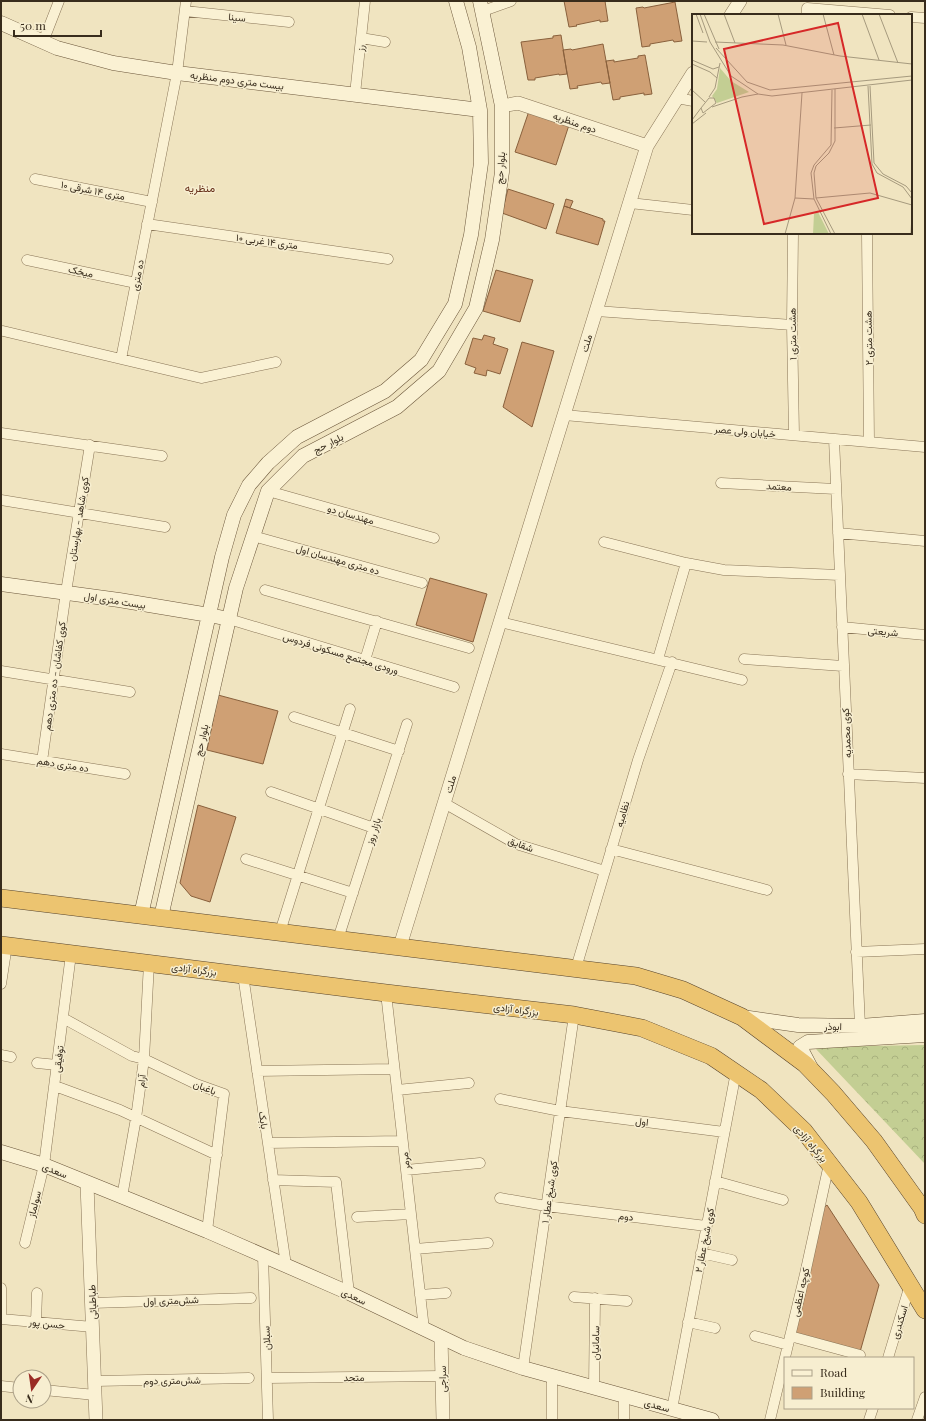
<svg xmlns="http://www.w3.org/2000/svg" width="926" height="1421" viewBox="0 0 926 1421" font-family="'Playfair Display',Vazirmatn,serif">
  <defs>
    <pattern id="forest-crowns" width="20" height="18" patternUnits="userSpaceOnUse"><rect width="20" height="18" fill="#c3ce93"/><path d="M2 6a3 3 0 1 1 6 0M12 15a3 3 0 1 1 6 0" fill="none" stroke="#a8b17e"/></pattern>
  </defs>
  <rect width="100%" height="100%" fill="#f0e4c0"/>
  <!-- forest -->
  <path fill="url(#forest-crowns)" d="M925 1045V1164L814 1047Z"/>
  <!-- building -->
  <path fill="#cfa074" stroke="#89603c" d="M564 1H605L608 21 600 22V20L576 25 577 26 569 27Z
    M675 2 682 41 674 42 673 40 650 44V46L642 47 636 8 643 7 644 8Z
    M561 35 567 74 559 75V74L535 78V80H528L521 42 553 38V36Z
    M603 44 610 83 602 84 601 82 577 86 578 88 570 89 563 50 571 49 572 50Z
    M645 55 652 94 644 95V93L620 97V99L613 100 606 61 614 60V62L638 58V56Z
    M529 111 569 125 556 165 515 152Z
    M508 189 554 204 546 229 502 213Z
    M566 199 573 201 570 208 564 206Z
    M564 206 603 219V221H605L598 245 556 233Z
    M496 270 533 280 520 322 483 311Z
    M484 335 495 338 493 344 508 349 500 374 487 370 486 376 474 373 476 368 465 364 473 338 482 340Z
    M522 342 554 351 532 427 503 407Z
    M430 578 487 594 473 642 416 625Z
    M218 695 278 711 263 764 207 750Z
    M198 805 236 817 210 902 191 896 180 883Z
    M827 1205 879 1285 860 1352 793 1334 822 1209Z"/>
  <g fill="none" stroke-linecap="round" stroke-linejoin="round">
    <!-- minor casing -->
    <g stroke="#897557" stroke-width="11">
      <path id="minor" d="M185 11 289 22
        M483 11 511 1
        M807 15V8L890 15
        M911 17 925 18
        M361 38 385 42
        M43 42 59 1
        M355 94 365 1
        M677 98 693 101
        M35 179 152 202
        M630 203 693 210
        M147 224 388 259
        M793 233 792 325 794 435
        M867 233 869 442
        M27 260 136 283
        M596 311 792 325
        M3 331 121 359 177 73 186 1
        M121 359 201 378 276 362
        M564 415 925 447
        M1 433 162 456
        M834 439 860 1026
        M721 483 836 489
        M268 491 434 538
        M1 500 165 527
        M838 533 925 541
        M253 536 422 583
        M604 542 686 563 724 570 839 575
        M265 590 469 648
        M229 619 454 687
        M500 622 742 680
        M842 627 925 635
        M658 659 686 563
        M744 659 843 666
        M365 660 377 621
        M1 671 130 692
        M294 717 399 751
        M1 754 125 774
        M42 761 66 592 90 445
        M848 774 925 778
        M271 792 374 828
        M444 803 516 844 605 871
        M611 849 767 890
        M246 859 353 893
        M280 932 350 709
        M338 939 407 724
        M856 952 925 949
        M576 968 638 760 672 662
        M243 975 286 1265
        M1 984 7 945
        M386 993 424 1329
        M63 1018 132 1056 144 1059 196 1084 224 1094 207 1231
        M1 1055 11 1057
        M37 1063 57 1065
        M257 1071 394 1069
        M55 1086 120 1110 217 1155
        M397 1090 469 1083
        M500 1099 560 1111 724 1132
        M268 1143 402 1141
        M406 1170 480 1163
        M273 1180 336 1182 349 1293
        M715 1181 783 1200
        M122 1197 136 1118 144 1059 149 963
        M500 1198 546 1206 706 1226
        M357 1217 411 1214
        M25 1243 44 1165 71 954
        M415 1249 488 1243
        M701 1253 732 1260
        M263 1255 268 1420
        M1 1288V1319
        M420 1295 446 1293
        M574 1297 627 1301
        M92 1303 251 1298
        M1 1319 93 1327
        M36 1322 37 1293
        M688 1322 715 1328
        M755 1336 788 1345
        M790 1336 860 1355
        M888 1358 910 1285
        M523 1368 574 1015
        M552 1376V1420
        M267 1378 442 1376
        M95 1381 249 1378
        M1 1386 20 1388
        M594 1388 595 1298
        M44 1390 95 1395
        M672 1409 736 1072
        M624 1420V1396
        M770 1420 805 1274 829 1164
        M869 1420 873 1408
        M917 1420 925 1397"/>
    </g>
    <!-- tertiary casing -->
    <g stroke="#897557" stroke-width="14">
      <path id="tertiary" d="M731 15 740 1
        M502 106 518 103 647 146
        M400 946 647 146 693 73
        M87 1184 96 1420
        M441 1337 443 1420"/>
    </g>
    <!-- secondary casing -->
    <g stroke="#6b563a" stroke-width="15">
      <path id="secondary" d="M1 23 57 48 113 63 177 73 480 110
        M1 584 119 600 209 615 229 619
        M141 915 222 557 234 515 249 485 268 463 297 437 385 391 421 360 455 304 471 235 481 163 480 110 469 47 456 1
        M161 917 236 588 268 491 303 456 397 407 439 371 476 308 492 240 502 172V106L480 1
        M742 1017 798 1025 860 1026 925 1021
        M811 1068 800 1047 808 1042 925 1035
        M1 1152 44 1165 207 1231 349 1293 464 1348 523 1368 712 1420"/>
    </g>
    <!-- trunk casing -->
    <g stroke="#56432c" stroke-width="18">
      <path id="trunk" d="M1 898 636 976 683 990 742 1017 805 1064 833 1093 874 1141 922 1208 925 1215
        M1 945 386 993 574 1015 642 1028 711 1056 761 1090 804 1131 859 1202 925 1310"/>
    </g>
    <!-- minor -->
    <use href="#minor" stroke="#faf1d3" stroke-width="10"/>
    <!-- tertiary -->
    <use href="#tertiary" stroke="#faf1d3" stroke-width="13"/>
    <!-- secondary -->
    <use href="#secondary" stroke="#faf1d3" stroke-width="14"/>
    <!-- trunk -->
    <use href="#trunk" stroke="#ecc470" stroke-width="17"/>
  </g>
  <g text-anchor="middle" stroke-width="3" stroke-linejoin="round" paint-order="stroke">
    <!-- street labels -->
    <g font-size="10" fill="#382c1c" stroke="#f7eed0">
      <text transform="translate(237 17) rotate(6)" y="4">سینا</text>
      <text transform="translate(360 48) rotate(-84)" y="4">رز</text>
      <text transform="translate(237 80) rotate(7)" y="4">بیست متری دوم منظریه</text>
      <text transform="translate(575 122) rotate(19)" y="4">دوم منظریه</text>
      <text transform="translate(500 168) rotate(-86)" y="4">بلوار حج</text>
      <text transform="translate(93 190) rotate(11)" y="4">۱۰ متری ۱۴ شرقی</text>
      <text transform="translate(267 241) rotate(8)" y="4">۱۰ متری ۱۴ غربی</text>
      <text transform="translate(81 271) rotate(12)" y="4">میخک</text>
      <text transform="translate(137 275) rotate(-79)" y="4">ده متری</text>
      <text transform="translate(792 334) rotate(-91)" y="4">هشت متری ۱</text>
      <text transform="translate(868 338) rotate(-91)" y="4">هشت متری ۲</text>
      <text transform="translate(586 343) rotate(-73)" y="4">ملت</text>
      <text transform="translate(745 431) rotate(5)" y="4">خیابان ولی عصر</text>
      <text transform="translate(328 443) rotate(-27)" y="4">بلوار حج</text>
      <text transform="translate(779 486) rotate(3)" y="4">معتمد</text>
      <text transform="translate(351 514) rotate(16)" y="4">مهندسان دو</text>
      <text transform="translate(78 519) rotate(-81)" y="4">کوی شاهد - بهارستان</text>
      <text transform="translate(338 559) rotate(16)" y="4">ده متری مهندسان اول</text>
      <text transform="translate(115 600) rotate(9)" y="4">بیست متری اول</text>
      <text transform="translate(883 631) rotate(5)" y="4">شریعتی</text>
      <text transform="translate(341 653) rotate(17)" y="4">ورودی مجتمع مسکونی فردوس</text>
      <text transform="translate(54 676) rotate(-82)" y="4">کوی کفاشان - ده متری دهم</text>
      <text transform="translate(846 733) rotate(-93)" y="4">کوی محمدیه</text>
      <text transform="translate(201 740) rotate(-77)" y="4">بلوار حج</text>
      <text transform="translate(63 764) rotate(9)" y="4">ده متری دهم</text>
      <text transform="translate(450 784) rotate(-73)" y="4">ملت</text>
      <text transform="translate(622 814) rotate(-74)" y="4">نظامیه</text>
      <text transform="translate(373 831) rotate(-72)" y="4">بازار روز</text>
      <text transform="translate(521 844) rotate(21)" y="4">شقایق</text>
      <text transform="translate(194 969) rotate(7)" y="4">بزرگراه آزادی</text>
      <text transform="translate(516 1009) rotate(7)" y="4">بزرگراه آزادی</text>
      <text transform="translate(833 1026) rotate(1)" y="4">ابوذر</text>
      <text transform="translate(58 1059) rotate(-83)" y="4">توفیقی</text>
      <text transform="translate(141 1081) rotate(-83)" y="4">آرام</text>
      <text transform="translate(205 1087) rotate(21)" y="4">باغبان</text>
      <text transform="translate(264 1120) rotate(82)" y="4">بابک</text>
      <text transform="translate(642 1121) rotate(7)" y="4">اول</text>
      <text transform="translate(811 1143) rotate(50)" y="4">بزرگراه آزادی</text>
      <text transform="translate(405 1161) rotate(-97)" y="4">مرمر</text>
      <text transform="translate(55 1170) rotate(22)" y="4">سعدی</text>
      <text transform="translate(549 1192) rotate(-82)" y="4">کوی شیخ عطار ۱</text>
      <text transform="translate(34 1204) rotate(-76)" y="4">سولماز</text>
      <text transform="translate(626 1216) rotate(7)" y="4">دوم</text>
      <text transform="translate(704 1240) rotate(-79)" y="4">کوی شیخ عطار ۲</text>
      <text transform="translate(800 1292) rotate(-77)" y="4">کوچه اعظمی</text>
      <text transform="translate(354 1296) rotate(25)" y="4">سعدی</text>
      <text transform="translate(171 1300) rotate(-2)" y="4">شش‌متری اول</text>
      <text transform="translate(92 1302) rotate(-92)" y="4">طباطبائی</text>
      <text transform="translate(899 1322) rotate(-73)" y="4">اسکندری</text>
      <text transform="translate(47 1323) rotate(6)" y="4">حسن پور</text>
      <text transform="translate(266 1338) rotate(-92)" y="4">سبلان</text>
      <text transform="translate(595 1343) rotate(-89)" y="4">سامانیان</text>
      <text transform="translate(354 1377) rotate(-1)" y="4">متحد</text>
      <text transform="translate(442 1379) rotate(-91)" y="4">سراجی</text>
      <text transform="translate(172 1380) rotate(-1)" y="4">شش‌متری دوم</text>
      <text transform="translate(657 1405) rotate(15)" y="4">سعدی</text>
    </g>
    <!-- neighbourhood labels -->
    <g font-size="11" fill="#662f1a" stroke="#f7eed0">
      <text x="200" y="192">منظریه</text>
    </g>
  </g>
  <!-- overview -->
  <g transform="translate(692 14)">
    <rect width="220" height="220" fill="#f0e4c0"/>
    <path d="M28 54 39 67 57 78 25 89 20 82 25 75ZM126 198 137 220H121L122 200Z" fill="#c3ce93"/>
    <path fill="none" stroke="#a69a7e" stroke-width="1" d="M4 0 11 19M8 0 18 28 39 62 66 80 80 82 220 66M12 0 27 35M32 0 43 29M86 0 94 31M131 0 142 41M170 0 187 46M187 0 206 49M0 27 15 28M23 28 91 31 148 42 220 50M24 34 55 68 78 76 220 62M0 46 21 55 27 53M0 50 18 58 25 64M176 72 180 150 185 159 211 173 220 185M178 72 182 149 191 160 214 172 220 179M0 76 13 88M17 83 23 74 28 49M17 84H22L24 89 11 99 9 94ZM20 93 50 83 66 80M0 106 9 94M0 110 14 99M142 114 179 111M103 184 122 185M124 184 178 179 220 191M93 220 103 184 110 79M139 220 122 185 119 159 122 151 139 131 140 76M143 220 124 184 122 159 124 152 137 139 143 127V75M166 220H180M219 220 220 200"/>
    <path fill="#d62828" fill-opacity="0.15" stroke="#d62828" stroke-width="2" d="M146 9 186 184 72 210 32 35Z"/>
    <rect width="220" height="220" fill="none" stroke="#382c1c" stroke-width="2"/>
  </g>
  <!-- border -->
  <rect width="926" height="1421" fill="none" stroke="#382c1c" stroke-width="4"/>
  <!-- legend -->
  <rect x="784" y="1357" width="130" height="52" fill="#f7eed0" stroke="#aba088"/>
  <rect x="792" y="1370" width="20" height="6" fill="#faf1d3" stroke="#aba088"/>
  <text x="820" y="1377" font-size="12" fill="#382c1c">Road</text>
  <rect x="792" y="1387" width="20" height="12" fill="#cfa074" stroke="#aba088"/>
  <text x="820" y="1397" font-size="12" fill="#382c1c">Building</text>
  <!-- north arrow -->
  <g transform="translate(32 1389) rotate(193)"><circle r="19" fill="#f7eed0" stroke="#aba088"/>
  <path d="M0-3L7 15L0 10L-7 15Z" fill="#9a2c25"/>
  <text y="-6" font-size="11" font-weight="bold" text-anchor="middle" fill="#382c1c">N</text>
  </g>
  <!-- scale -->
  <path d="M14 30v6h87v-6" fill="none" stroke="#382c1c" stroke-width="2"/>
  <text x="20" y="30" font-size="12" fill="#382c1c" stroke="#f7eed0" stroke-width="3" paint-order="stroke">50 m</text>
</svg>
